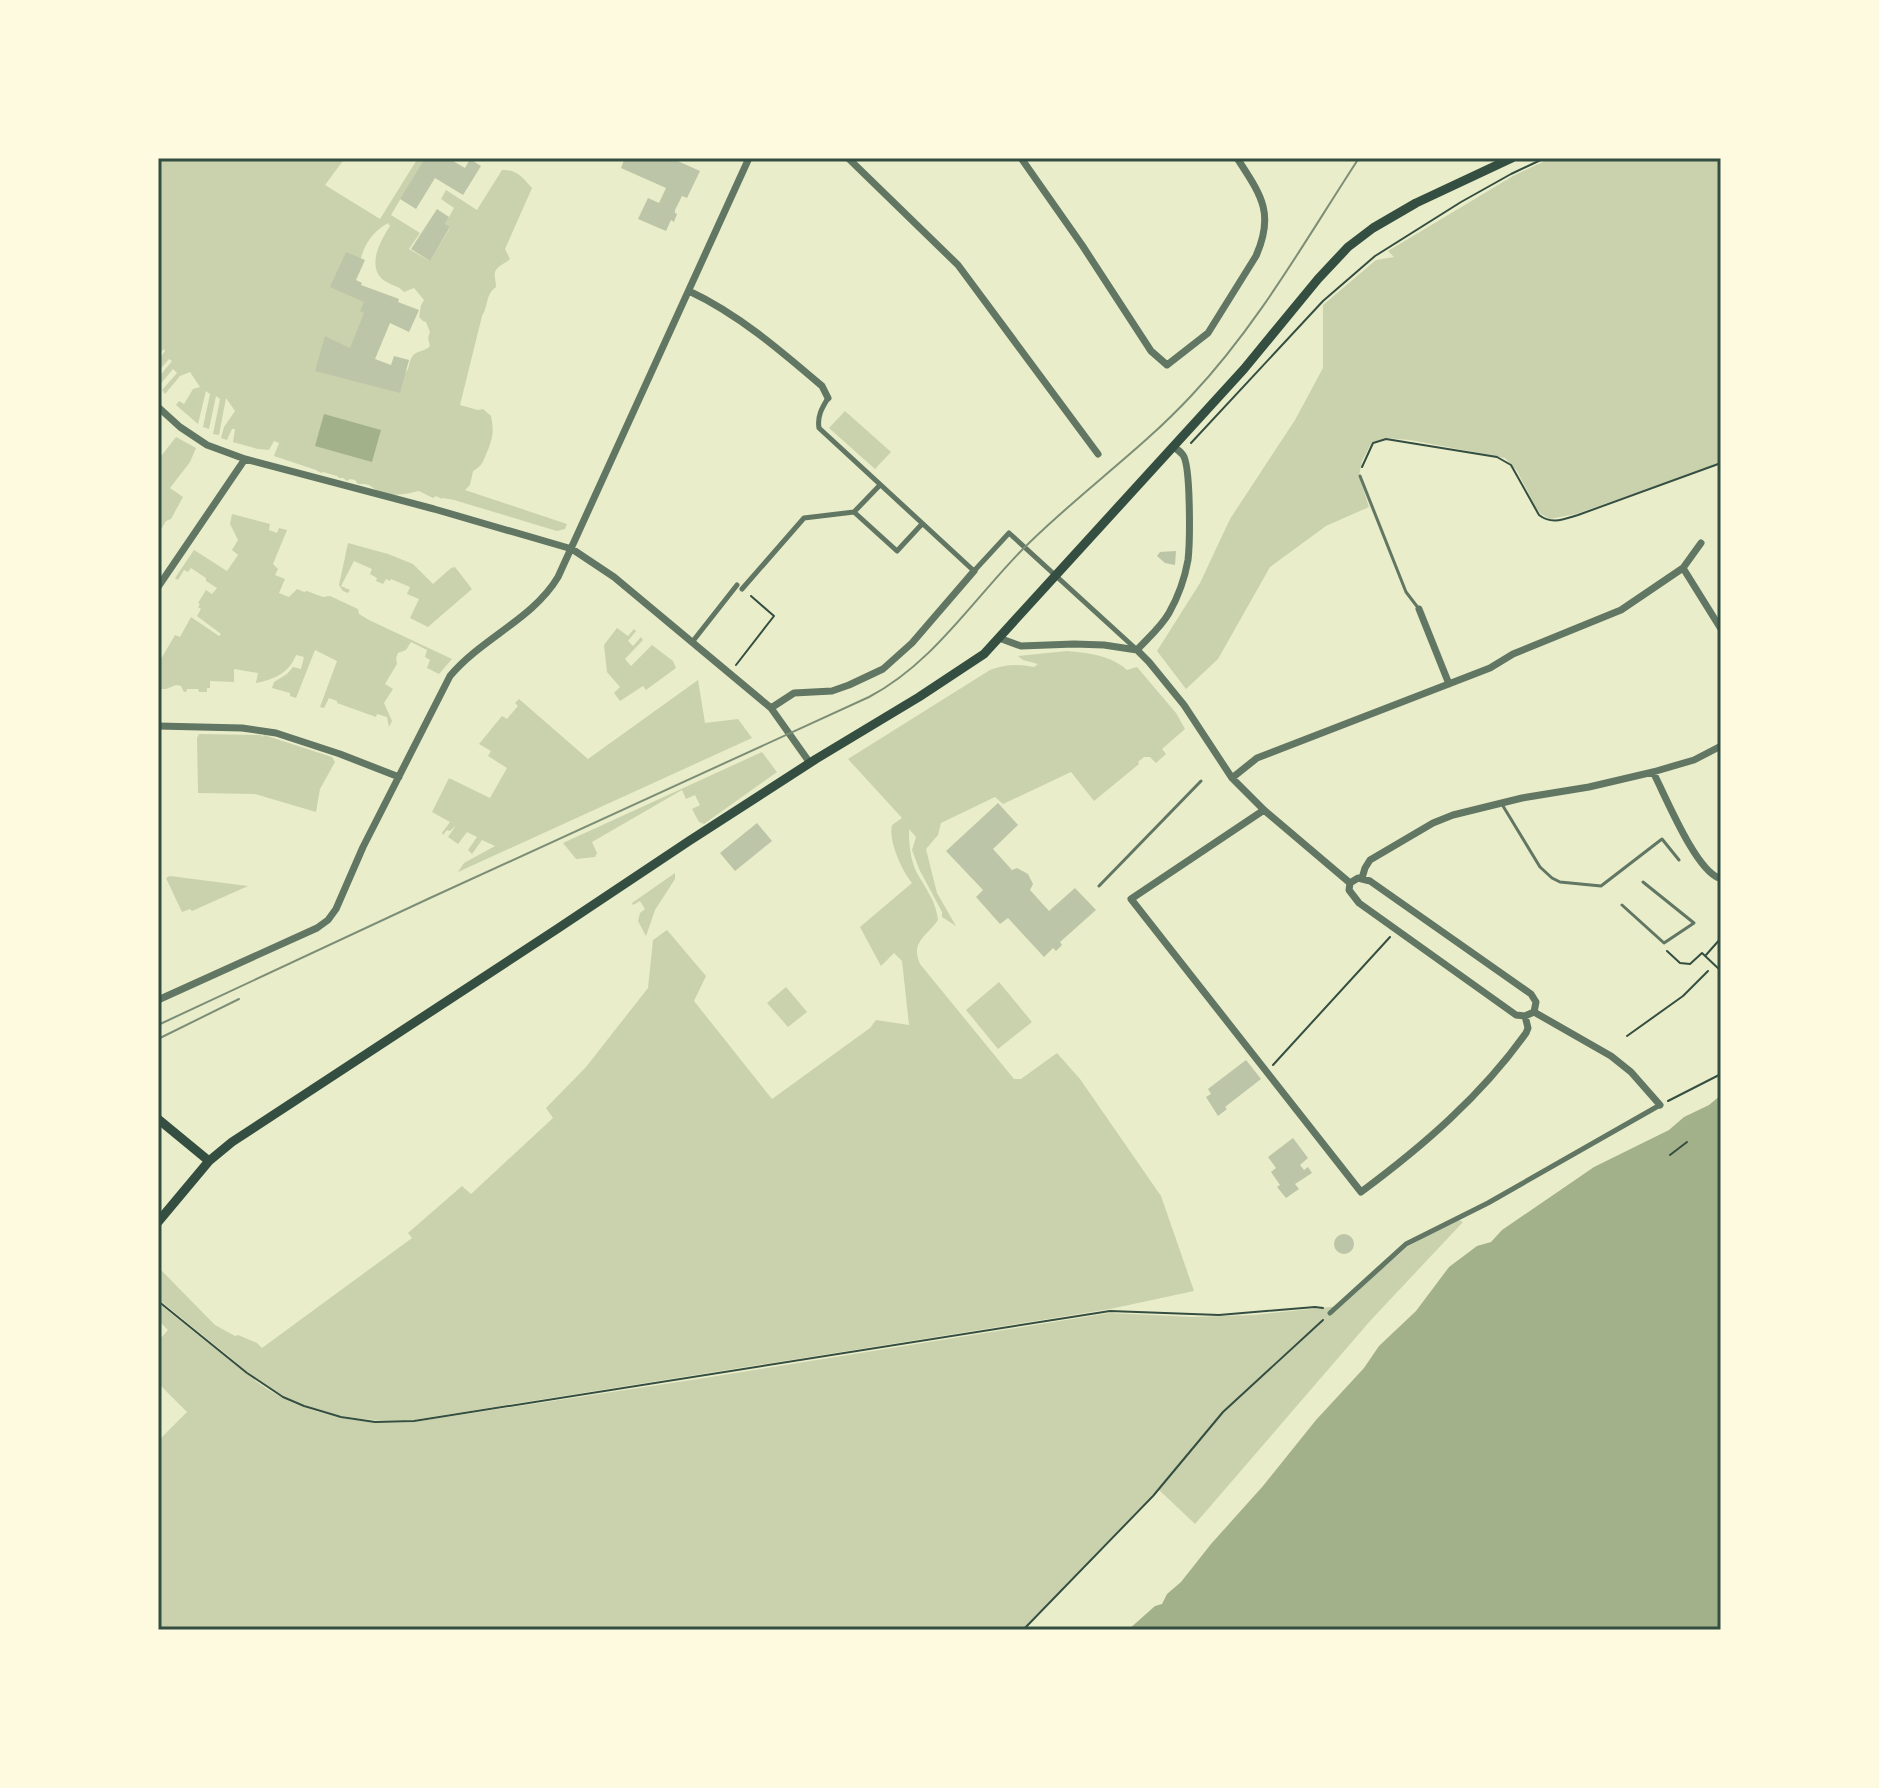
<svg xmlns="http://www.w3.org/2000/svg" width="1879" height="1788" viewBox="0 0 1879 1788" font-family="Arial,sans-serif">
  <rect width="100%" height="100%" fill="#e9edc9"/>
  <!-- green -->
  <path fill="#cad2ad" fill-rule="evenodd" d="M158 158H345L325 185 380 219 418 158H425L391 215 420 233 409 249 428 260 431 259 450 228 445 224 454 208 441 199 446 190 477 210 502 170C517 169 523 178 532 188L505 249 510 259C506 263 497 266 495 272 494 275 496 282 496 287 485 295 489 305 482 316L460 405 478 410 483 409 491 416C494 431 493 436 488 450 483 460 484 465 473 471L470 485 465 490 567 524 565 529 557 531 454 500 443 498 442 499 436 496 433 498 419 491C407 494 393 497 381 492 368 487 375 484 358 484L355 480 350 479 347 481 343 478H339L337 476 323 472 321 473 316 470 274 456 279 443 274 441 269 450 258 449 233 442 235 429H232L227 440 221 438 224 427 235 411 226 398 219 435 213 434 220 399 216 396 209 429 203 427 210 394 206 391 198 424 176 405 179 401 184 404 193 389 200 387 190 372 180 376 165 394 162 390 177 373 173 369 158 387V378L172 361 169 359 158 372V360L165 351 164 349 158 356V345L160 343 158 339ZM388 223 390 226C381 240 367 264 382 279 389 285 398 285 404 292L414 288 424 300 421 305 419 317 423 321 426 322 430 332 428 338 430 346C425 352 416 350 412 357 408 363 410 367 406 372L377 371 369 367 386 319 355 283C360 258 364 236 388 223Z
    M1551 158H1721V463L1576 514 1550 519 1541 514 1536 508 1517 471 1505 458 1410 440 1386 438 1372 442 1362 461 1359 476 1369 507 1326 526 1270 567 1218 659 1186 689 1157 651 1200 583 1230 519 1295 420 1323 368V305L1376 260 1394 257 1388 251 1513 176Z
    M845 411 891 452 875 469 829 428Z
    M176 437 196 448 190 462 170 488 183 497 171 519 166 521 162 528H158V460Z
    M232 514 270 524 269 530 277 533 279 528 287 530 273 564 278 569 275 575 285 579 279 593 289 597 297 589 304 592 307 591 323 597 330 596 358 609 359 614 369 620 452 659 439 674 427 668 430 660 425 657 427 650 411 642 406 650 398 653 396 658 397 664 385 684 393 689 384 703 392 721 389 727 387 717 377 714 376 717 337 703V701L329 698 324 708 320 707 337 661 315 650 296 698 290 696V693L272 688 274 682 287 674 293 667 301 669 304 657 296 655C289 673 275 679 256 683L258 673 234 669V682L210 681V688H207V692H199L198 689H187L186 692H184L181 686 176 685 166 689H158V664L175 635 180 637 191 617 219 636 221 634 197 616 201 609 198 607 200 604 198 603 206 590 212 594 217 588 206 581V578L191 568 188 572 184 570 178 580 175 578 194 550 227 571 238 555 232 550 238 540 230 524Z
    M348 543 388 554 413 564 433 584 451 568 455 567 472 589 428 627 410 618 419 599 407 594 410 587 391 579 390 581 386 579 383 584 376 581 377 578 370 574 372 569 354 561 341 586 350 590 348 593 343 591 339 585Z
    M617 628 628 636 634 629 636 631 628 641 633 646 641 637 643 640 625 659 631 666 652 645 673 661 676 668 646 690 643 686 620 701 614 693 620 687 607 672 604 645Z
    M1067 651C1089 653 1110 655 1127 670L1137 667 1176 713 1185 729 1162 749 1166 754 1156 763 1150 757H1144L1138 762 1139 764 1094 801 1071 772 1003 804 995 797 941 823 938 835 926 849 937 893 956 926 942 917V912L919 869 912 850 916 837 909 829C909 844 910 859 917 873 926 889 936 901 938 920 927 936 910 942 920 964L1014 1079H1021L1057 1053 1080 1079 1161 1196 1194 1291 1110 1309 413 1420C364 1423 313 1415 270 1388 254 1379 240 1366 226 1354 203 1336 181 1317 158 1299V1267L215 1325 235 1336 238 1335 257 1343 262 1348 412 1238 408 1233 462 1186 471 1194 553 1118 546 1108 586 1067 648 988 653 940 667 930 706 976 694 1001 772 1099 870 1028 876 1020 909 1025 902 961 894 953 881 966 860 927 912 883C902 871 888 840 892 825L902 818 848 759 990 670C1006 664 1018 664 1034 667L1038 664 1023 660 1018 656Z
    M698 680 705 723 738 719 752 738 458 872 464 863 495 846 482 840 472 854 468 850 477 837 467 832 458 844 448 837 456 825 450 831 447 830 443 835 442 833 450 822 432 812 449 778 490 798 507 768 488 756 491 751 479 744 502 716 507 719 518 706 515 703 519 699 588 759Z
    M199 734 261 735 262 737 264 735 332 757 335 762 320 789 316 812 255 794 198 793 197 738Z
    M762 752 777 772 704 824 699 822 692 809 700 805 695 795 686 799 682 790 592 842 597 853 595 857 576 859 563 843Z
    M675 873V879L655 910 646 936 638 921 640 913 645 909 640 901 633 905 632 903Z
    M170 876 248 886 192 911 190 909 182 912 166 878Z
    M999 982 1032 1022 998 1049 966 1010Z
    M786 987 807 1012 788 1027 767 1003Z
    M1457 1219 1463 1222 1370 1321 1195 1524 1158 1489 1022 1630H158V1441L187 1412 158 1383V1341L168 1330 158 1320V1303L257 1382C303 1415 358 1425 413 1422L698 1379 1110 1313 1193 1317 1254 1315 1340 1306 1407 1247Z"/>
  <!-- water -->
  <path fill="#a3b18a" d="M324 414 381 430 372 462 315 446Z
    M1721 1095V1630H1128L1155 1606 1162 1604 1167 1594 1181 1582 1211 1544 1263 1486 1316 1420 1364 1368 1379 1346 1416 1311 1449 1267 1477 1246 1491 1242 1502 1230 1594 1167 1669 1130 1684 1117 1709 1105Z"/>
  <!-- building -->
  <path fill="#bcc5a7" d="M425 158H448L465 168 470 159 481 166 463 195 435 178 416 209 400 199Z
    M625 158H671L700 171 687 198 682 196 675 210V213L677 214 674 222 671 220 666 231 638 219 648 198 659 203 666 188 621 168Z
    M437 209 449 217 445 224 450 227 430 261 411 249Z
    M346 252 365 260 356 280 362 283 361 285 399 299 398 302 419 310 409 332 390 323 375 359 391 365 394 356 409 360 400 393 315 371 325 336 350 348 364 313 360 311 364 302 330 287Z
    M1176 551 1175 565 1165 563 1157 556 1160 552Z
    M998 803 1018 825 993 849 1012 870 1017 868 1028 874 1033 884 1030 890 1049 911 1075 888 1096 910 1060 942 1062 945 1056 951 1053 948 1044 957 1008 918 1000 924 976 897 983 890 946 851Z
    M757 823 772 841 735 871 720 853Z
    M1246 1060 1261 1079 1225 1107 1227 1109 1218 1116 1206 1097 1211 1094 1208 1089Z
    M1293 1138 1308 1158 1300 1165 1304 1170 1308 1167 1312 1173 1295 1184 1299 1189 1286 1198 1277 1187 1280 1185 1271 1172 1276 1168 1268 1157Z
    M1334 1244a10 10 0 1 1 20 0a10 10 0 1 1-20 0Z"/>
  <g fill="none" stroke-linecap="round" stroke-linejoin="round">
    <!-- path -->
    <path stroke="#344e41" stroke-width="2" d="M1191 443 1323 301 1375 256 1461 202 1511 174 1545 158
      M1362 467 1373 443 1386 439 1497 457 1511 465 1539 515C1552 525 1564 519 1578 515L1721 463
      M736 665 774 616 751 596
      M1667 951 1680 963 1690 964 1702 953 1721 971
      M1706 955 1721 938
      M1627 1036 1683 996 1708 971
      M1273 1065 1390 937
      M1668 1101 1721 1074
      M1670 1155 1687 1142
      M158 1301 247 1373 283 1397 304 1406 341 1417 375 1422 414 1421 1110 1311 1219 1315 1315 1307 1323 1308
      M1023 1630 1153 1496 1223 1412 1323 1320"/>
    <!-- service -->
    <path stroke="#617663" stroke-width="3" d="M1360 476 1406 592 1419 609
      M1503 806 1540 867 1552 878 1560 882 1601 886 1662 839 1679 860
      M1099 886 1201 781
      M1622 905 1664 943 1694 923 1643 882"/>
    <!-- pedestrian -->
    <path stroke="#617663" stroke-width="5" d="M828 398C822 408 817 416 819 428L974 571 1009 533 1136 649
      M880 485 854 512 897 551 922 524
      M742 589 804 518 854 512
      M693 641 737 585
      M1330 1313 1406 1244 1488 1203 1660 1105"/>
    <!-- minor -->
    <path stroke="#617663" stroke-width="7" d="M848 158 958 265 1098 454
      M1021 158 1082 245 1151 351 1167 365 1208 333 1256 256C1275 213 1261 195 1237 158
      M689 291C738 314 780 350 822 386L828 398
      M158 407 180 427 207 445 245 459 434 509 572 549 614 577 771 708 810 763
      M1683 568 1721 629
      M158 587 245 459
      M1419 609 1449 684
      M999 638 1021 646 1074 644 1104 645 1137 650
      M1137 650 1149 662 1184 705 1232 778 1264 810 1350 883 1349 890 1359 903 1516 1015 1525 1016 1534 1012
      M1137 650C1148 638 1161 627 1169 613 1178 597 1185 577 1188 560 1190 543 1191 466 1183 455 1180 451 1177 449 1173 447
      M771 708 794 693 832 691 849 685 883 669 912 643 974 571
      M158 726 242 728 276 733 340 754 399 777
      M1653 772C1666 797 1695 869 1719 878
      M1232 778 1257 758 1490 668 1513 654 1621 610 1683 568 1701 543
      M1264 810 1131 899 1361 1192C1423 1146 1481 1096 1526 1033L1528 1028 1525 1016
      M1362 878 1365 868 1370 860 1433 823 1453 815 1522 798 1589 787 1653 772 1694 760 1721 746
      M1350 883 1358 878 1370 881 1531 994 1536 1002 1534 1012
      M158 1000 317 928 328 920 336 909 363 847 450 676C482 638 533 619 558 577L749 158
      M1534 1012 1611 1056 1631 1072 1660 1105"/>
    <!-- secondary -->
    <path stroke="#344e41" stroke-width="9" d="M158 1119 209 1161
      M158 1222 209 1161 232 1142 557 929 689 841 816 759 919 697 984 654 1244 369 1318 279 1348 247 1373 228 1416 203 1512 158"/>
    <!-- tram -->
    <path stroke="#7c8e77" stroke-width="2" d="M158 1025 430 898 869 697C932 664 972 601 1021 551 1075 496 1139 452 1191 396 1258 325 1306 239 1359 158
      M158 1039 239 999"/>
  </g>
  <!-- border -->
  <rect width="1879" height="1788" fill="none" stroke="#fefae0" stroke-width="320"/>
  <rect x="160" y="160" width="1559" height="1468" fill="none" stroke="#344e41" stroke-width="3"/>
</svg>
